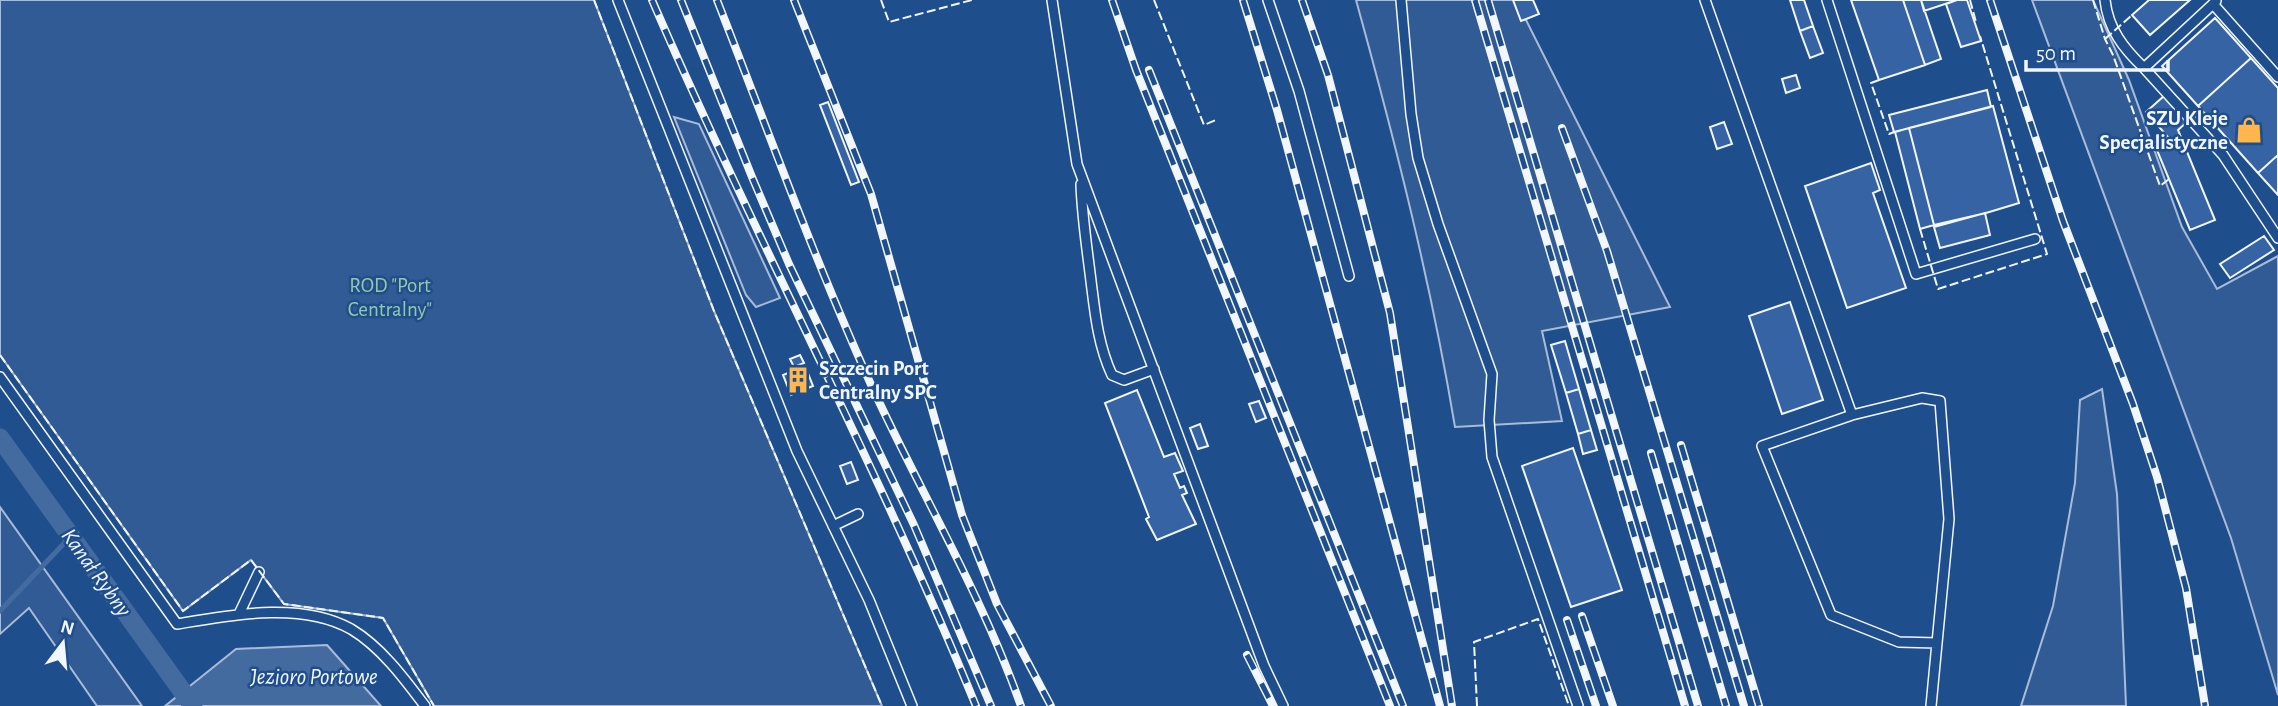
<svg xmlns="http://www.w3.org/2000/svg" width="2278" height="706" viewBox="0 0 2278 706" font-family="'Alegreya Sans',sans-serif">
  <rect width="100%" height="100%" fill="#1f4e8c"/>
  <!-- green -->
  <path fill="#305b95" stroke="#a8bbd7" stroke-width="2" d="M0 0H594L714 311 882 706H434L383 618 284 604 251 560 183 611 0 355Z
    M1356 0H1516L1670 307 1542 331 1562 421 1455 427C1431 283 1395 141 1356 0Z
    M2032 0H2093L2129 80 2182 227 2217 289 2278 256V695L2231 538Z
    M674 117 699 124 780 298 756 307 746 295Z
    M2102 389 2117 494 2126 706H2021L2053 606 2075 483 2080 400Z
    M0 507 142 706H97L29 608 0 634Z"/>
  <!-- water -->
  <path fill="#446ba0" stroke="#a8bbd7" stroke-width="2" d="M327 645 381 706H165L236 649Z"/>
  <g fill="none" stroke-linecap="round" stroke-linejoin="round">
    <!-- stream -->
    <path stroke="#446ba0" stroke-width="5" d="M0 611 71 536"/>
    <!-- canal -->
    <path stroke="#446ba0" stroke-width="19" d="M0 438 193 706"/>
  </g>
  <!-- building -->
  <path fill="#3563a3" stroke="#f2f6ff" stroke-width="2" d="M1513 0H1533L1539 14 1521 21Z
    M1790 0H1804L1813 26 1800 31Z
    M1851 0H1903L1925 65 1879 80Z
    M1903 0H1921L1941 59 1925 65Z
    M1921 0H1957L1924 11Z
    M1957 0H1967L1981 41 1961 47 1946 4Z
    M2149 0H2190L2150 35 2132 15Z
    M2215 18 2251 58 2198 106 2162 66Z
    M1813 26 1823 53 1810 58 1800 31Z
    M2251 58 2278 88V155L2258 173 2198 106Z
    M1796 75 1800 88 1786 93 1782 79Z
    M1987 90 1991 107 1894 132 1889 115Z
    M2164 96 2187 122 2178 130 2215 220 2190 230 2154 143 2168 137 2146 112Z
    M828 102 859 182 851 185 820 105Z
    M1993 106 2019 203 1986 213 1934 225 1909 128Z
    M1724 122 1732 144 1717 149 1710 127Z
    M1909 128 1934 225 1920 229 1895 132Z
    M2278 155V195L2258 173Z
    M1871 163 1880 190 1873 193 1906 288 1847 308 1805 186Z
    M1985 213 1990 235 1940 248 1934 227Z
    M2264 236 2274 250 2230 278 2220 264Z
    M1790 302 1823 400 1782 414 1749 316Z
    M1565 341 1579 389 1566 393 1551 345Z
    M800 355 804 363 794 367 790 359Z
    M805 366 813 386 791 395 783 375Z
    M1579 389 1591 430 1578 434 1566 393Z
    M1137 390 1164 457 1175 453 1183 471 1174 474 1180 488 1184 486 1187 493 1182 495 1196 524 1157 540 1146 519 1149 517 1105 403Z
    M1259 401 1266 418 1256 422 1249 404Z
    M1200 424 1208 446 1198 449 1190 428Z
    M1591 430 1597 450 1583 454 1578 434Z
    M1573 448 1622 590 1571 607 1522 466Z
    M851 462 858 480 847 484 840 466Z"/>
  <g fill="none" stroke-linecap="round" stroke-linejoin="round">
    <!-- service casing -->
    <g stroke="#f2f6ff" stroke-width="12">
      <path id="service" d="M618 0 797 451 869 600 912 706
        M1052 0 1077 164 1264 666 1283 706
        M1268 0 1299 91 1349 276
        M1401 0 1411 114 1418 158 1438 224 1492 374 1489 420 1492 457 1578 706
        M1705 0 1852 415
        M1827 0 1916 274 2035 239
        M2105 0C2108 29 2124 49 2144 68
        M2216 1 2213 4 2278 77
        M2213 4 2144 68 2223 155 2278 238
        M1081 184C1082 216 1087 248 1091 281 1095 313 1098 345 1112 375L1124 380 1154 369
        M0 377 177 624C231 615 301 601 351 629 381 647 404 678 425 706
        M1922 398 1940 401 1949 519 1937 643 1899 642 1831 615 1762 446 1852 415Z
        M833 526 858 514
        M239 614 259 572
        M1931 706 1937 643"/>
    </g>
    <!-- service -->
    <use href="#service" stroke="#1f4e8c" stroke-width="9"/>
    <!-- rail casing -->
    <g stroke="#f2f6ff" stroke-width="8">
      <path id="rail" d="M652 0C755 238 878 466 976 706
        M681 0 752 177 789 264 914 525 991 706
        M717 0C768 130 815 262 873 389 922 495 982 595 1021 706
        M794 0 871 194 962 515 997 604 1051 706
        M1112 0 1136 70 1390 706
        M1243 0 1277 110 1440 706
        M1302 0 1328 75 1390 313 1452 706
        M1475 0 1685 706
        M1488 0 1698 706
        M1990 0 2063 221 2133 404 2157 477 2186 588 2205 706
        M1149 70 1403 706
        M1562 128 1607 251 1744 706
        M1681 445 1759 706
        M1651 453 1726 706
        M1582 616 1613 706
        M1567 620 1596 706
        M1247 655 1273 706"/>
    </g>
    <!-- rail -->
    <use href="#rail" stroke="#1f4e8c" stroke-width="5" stroke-dasharray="16" stroke-linecap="butt"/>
    <!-- fence -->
    <path stroke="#f2f6ff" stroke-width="2" stroke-dasharray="9 3.5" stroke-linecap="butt" d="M594 0 714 311 882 706
      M881 0 889 22 972 0
      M1154 0 1204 125 1216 120
      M1970 0 1976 22
      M2093 0 2105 39 2113 55 2160 186 2169 179
      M2105 39 2132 15
      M1879 80 1871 83 1889 134 1894 132
      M1920 229 1938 289 2047 254 1980 36
      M0 355 183 611 251 560 284 604 383 618 434 706
      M1477 706 1474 642 1538 619 1569 706"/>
  </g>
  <!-- icons -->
  <defs>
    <g id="shop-bare" transform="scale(2.1)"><path d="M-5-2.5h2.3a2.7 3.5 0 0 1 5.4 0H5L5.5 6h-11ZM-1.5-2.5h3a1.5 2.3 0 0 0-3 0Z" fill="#ffb74d" stroke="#1f4e8c" stroke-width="2.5" paint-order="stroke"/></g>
    <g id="building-bare" transform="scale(2.1)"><path d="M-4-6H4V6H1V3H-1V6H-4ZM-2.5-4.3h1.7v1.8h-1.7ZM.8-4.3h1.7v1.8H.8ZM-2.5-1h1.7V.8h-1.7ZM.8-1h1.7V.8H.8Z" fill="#ffb74d" stroke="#1f4e8c" stroke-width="2.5" paint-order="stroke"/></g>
  </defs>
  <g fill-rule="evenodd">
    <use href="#shop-bare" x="2249" y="130"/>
    <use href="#building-bare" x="798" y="380"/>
  </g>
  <g text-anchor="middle" stroke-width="5" stroke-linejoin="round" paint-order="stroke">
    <!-- poi labels -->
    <g font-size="21" font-weight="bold" fill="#f2f6ff" stroke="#1f4e8c" text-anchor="end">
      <text x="2228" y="125">SZU Kleje<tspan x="2228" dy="24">Specjalistyczne</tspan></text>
      <text x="819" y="375" text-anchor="start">Szczecin Port<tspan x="819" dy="24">Centralny SPC</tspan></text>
    </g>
    <!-- park labels -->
    <g font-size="21" fill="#97c8a6" stroke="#1f4e8c">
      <text x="390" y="292">ROD "Port<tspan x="390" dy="24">Centralny"</tspan></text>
    </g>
    <!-- water labels -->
    <g font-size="23" font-style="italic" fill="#f2f6ff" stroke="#1f4e8c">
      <text transform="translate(97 572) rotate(54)" y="8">Kanał Rybny</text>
      <text x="314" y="684">Jezioro Portowe</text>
    </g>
  </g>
  <!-- north arrow -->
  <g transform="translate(63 643) rotate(16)" stroke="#1f4e8c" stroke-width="5" paint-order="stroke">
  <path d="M0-5L12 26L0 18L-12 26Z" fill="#f2f6ff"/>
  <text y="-10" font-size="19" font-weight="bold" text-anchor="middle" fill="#f2f6ff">N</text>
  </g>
  <!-- scale -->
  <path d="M2026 60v10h142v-10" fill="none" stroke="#f2f6ff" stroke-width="3.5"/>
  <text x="2036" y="60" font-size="21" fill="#f2f6ff" stroke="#1f4e8c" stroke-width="5" paint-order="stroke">50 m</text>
</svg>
